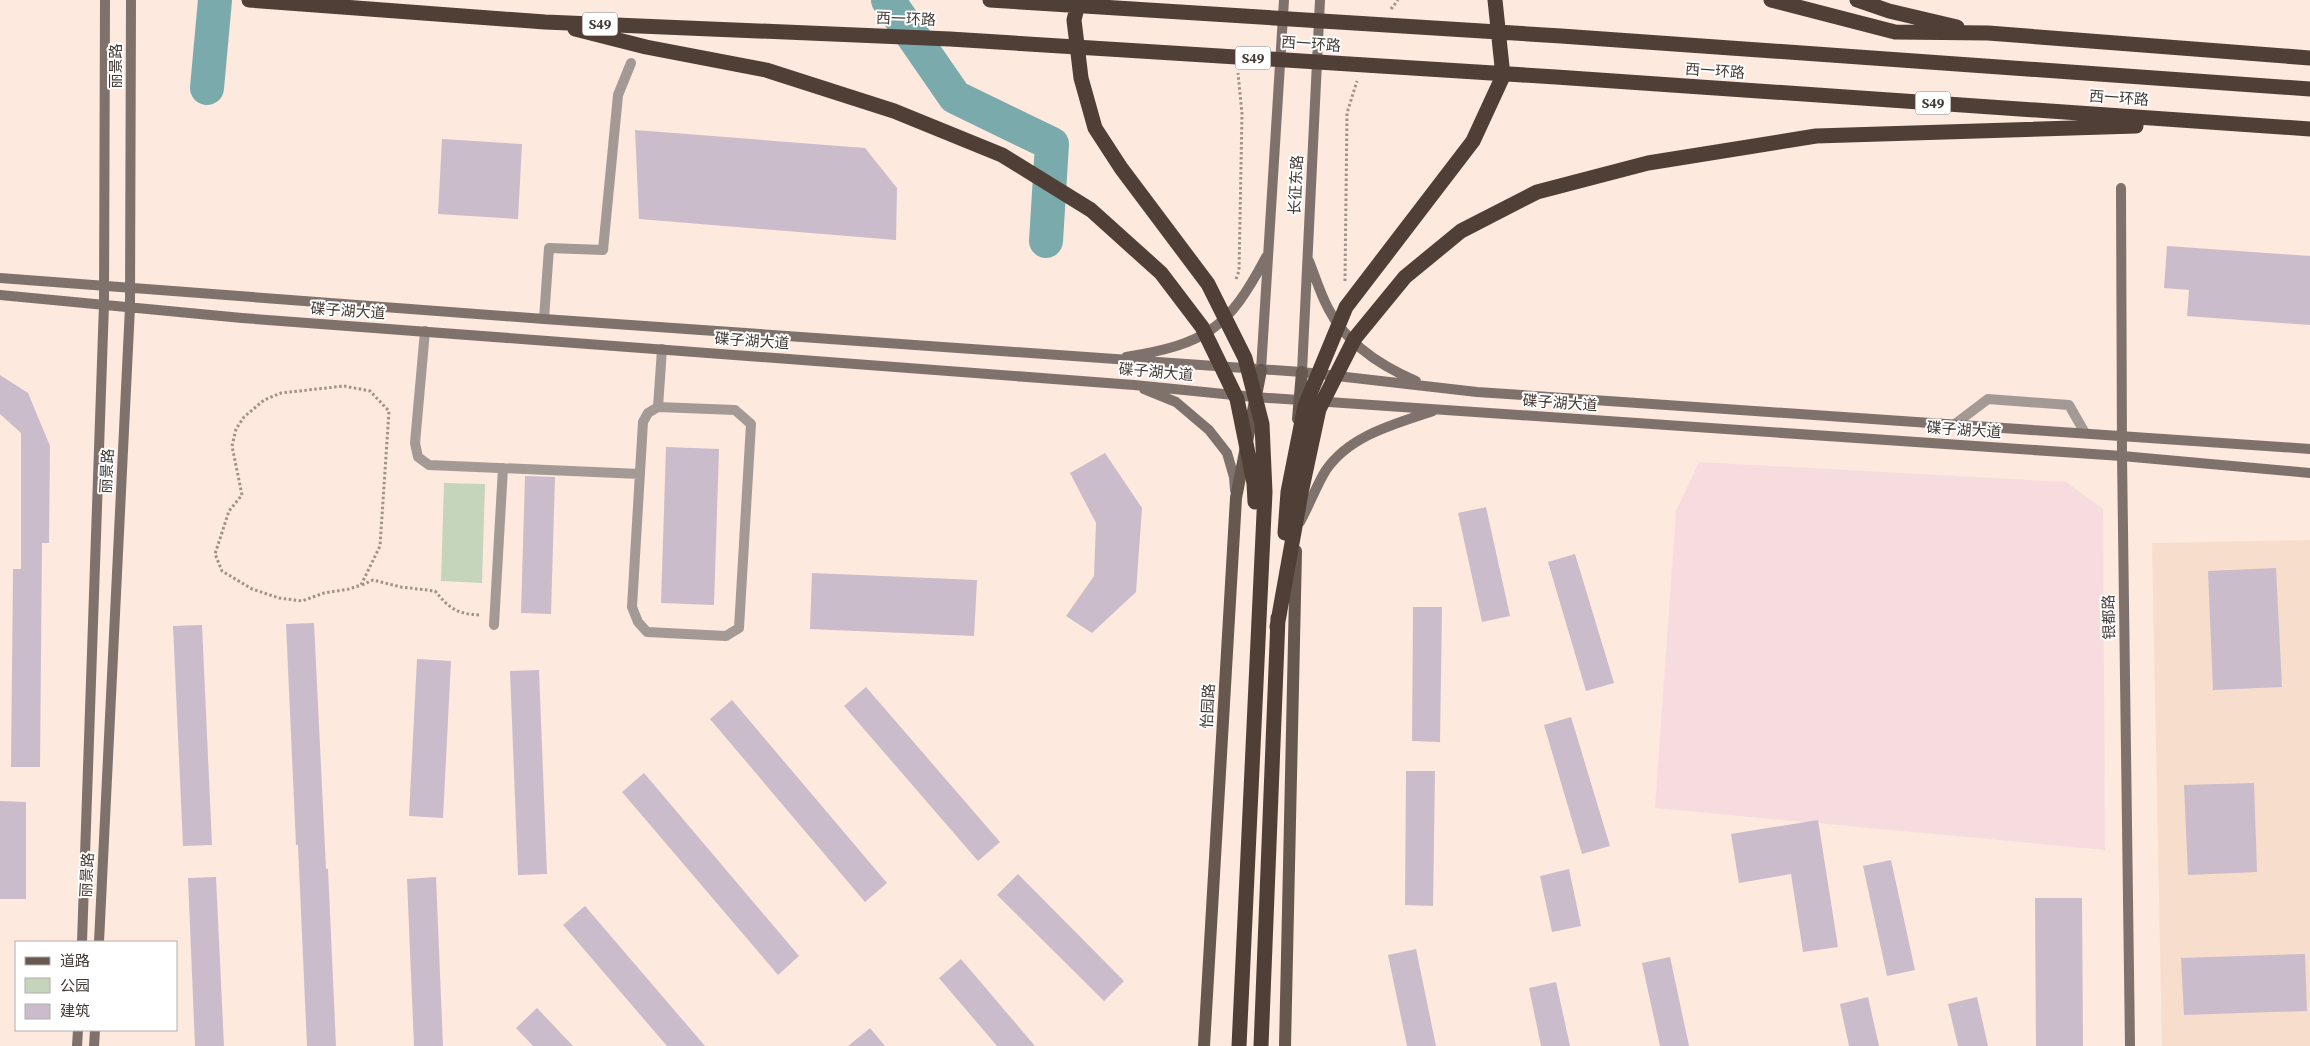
<svg xmlns="http://www.w3.org/2000/svg" width="2310" height="1046" viewBox="0 0 2310 1046" font-family="'Source Serif 4','Noto Sans SC',serif">
  <rect width="100%" height="100%" fill="#fde9dd"/>
  <!-- built -->
  <path fill="#f7ddcc" d="M2310 540V1046H2162L2152 543Z"/>
  <!-- education -->
  <path fill="#f7dcdf" d="M1699 462 2066 482 2103 509 2105 850 1655 808 1676 511Z"/>
  <!-- green -->
  <path fill="#c4d5bc" d="M444 483 485 484 482 583 441 581Z"/>
  <!-- pier -->
  <path fill="#fde9dd" d="M846 0H928L892 61Z"/>
  <g fill="none" stroke-linecap="round" stroke-linejoin="round">
    <!-- river -->
    <path stroke="#7aaaac" stroke-width="34" d="M888 0 955 97 1052 144 1046 241
      M207 88 215 0"/>
  </g>
  <!-- building -->
  <path fill="#cbbccc" d="M635 130 865 148 897 188 896 240 639 219Z
    M442 139 522 144 518 219 438 214Z
    M2167 246 2310 256V325L2187 316 2189 290 2164 288Z
    M0 375 28 393 50 446 49 543H42L40 767H11L13 569H21V433L0 414Z
    M666 447 719 449 714 605 661 603Z
    M1105 453 1142 508 1136 592 1092 633 1066 616 1094 576 1096 523 1070 473Z
    M525 476 555 477 551 614 521 613Z
    M1486 507 1510 616 1482 622 1458 513Z
    M1575 554 1614 683 1586 691 1548 562Z
    M2276 568 2282 687 2213 690 2208 571Z
    M812 573 977 580 974 636 810 629Z
    M1413 607H1442L1440 742 1412 741Z
    M314 623 326 869H328L336 1046H307L298 845H296L286 624Z
    M202 625 212 845 183 846 173 626Z
    M417 659 451 661 443 818 409 816Z
    M539 670 547 874 518 875 510 671Z
    M866 687 1000 842 978 861 844 706Z
    M732 700 887 883 865 902 710 719Z
    M1571 717 1610 846 1582 854 1544 725Z
    M1406 771H1435L1433 906 1405 905Z
    M644 773 799 956 778 975 622 792Z
    M2254 783 2257 872 2188 875 2184 785Z
    M0 801 26 802V899H0Z
    M1818 820 1838 947 1803 952 1791 874 1739 883 1731 834Z
    M1891 860 1915 970 1887 976 1863 866Z
    M1569 869 1581 926 1552 932 1540 876Z
    M1018 874 1124 981 1104 1001 997 895Z
    M216 877 224 1046H195L188 878Z
    M436 877 443 1046H414L407 879Z
    M2035 898H2082L2083 1046H2036Z
    M585 906 705 1046H667L563 925Z
    M1416 949 1436 1046H1407L1388 955Z
    M2305 954 2307 1011 2184 1015 2181 958Z
    M1670 957 1689 1046H1660L1642 963Z
    M961 959 1035 1046H997L939 978Z
    M1556 982 1570 1046H1541L1529 988Z
    M1868 997 1879 1046H1849L1840 1004Z
    M1977 997 1988 1046H1958L1948 1004Z
    M537 1008 573 1046H533L516 1028Z
    M870 1028 885 1046H848Z"/>
  <g fill="none" stroke-linecap="round" stroke-linejoin="round">
    <!-- path -->
    <path stroke="#a09289" stroke-width="3" stroke-dasharray="2.5 2.5" stroke-linecap="butt" d="M1391 9 1398 0
      M1236 279 1239 271 1242 114 1238 73
      M1345 281 1347 113 1357 81
      M344 386 370 391 389 411 380 546 361 585 349 589 324 593 302 601 279 598 252 589 222 571 215 554 229 511 242 495 232 446 236 429 244 417 264 400 281 393Z
      M362 585 373 580 401 587 435 591C450 609 457 614 480 615"/>
    <!-- lane -->
    <path stroke="#a39a96" stroke-width="10" d="M544 319 549 248 603 250 618 95 631 63
      M1955 424 1988 399 2069 405 2085 433"/>
    <!-- street -->
    <path stroke="#a39a96" stroke-width="10" d="M425 331 415 443 418 457 429 465 640 474
      M658 407 648 413 643 422 632 607 638 622 647 632 726 636 739 628 751 424 735 410 658 407 662 349
      M494 625 503 468"/>
    <!-- secondary -->
    <path stroke="#7f726c" stroke-width="10" d="M2121 188 2122 456 2130 1046
      M1309 261C1315 276 1320 293 1328 308 1346 344 1381 366 1416 381
      M0 278 544 319 1302 372 1477 392 2310 449
      M0 295 242 318 1134 385 1254 397 2122 456 2310 473
      M1126 357C1206 344 1228 329 1266 257
      M1261 370 1284 0
      M1302 372 1320 0
      M1144 389 1176 402 1209 430 1227 453 1234 477 1235 490
      M1300 522C1309 506 1316 486 1326 470 1350 435 1395 424 1433 411
      M82 942 104 304 105 0
      M99 942 130 307 131 0
      M77 1046 78 1030
      M94 1046 95 1030"/>
    <!-- primary -->
    <path stroke="#66574f" stroke-width="12" d="M1298 419 1302 372
      M1204 1046 1236 498 1261 370
      M1285 1046 1296 551"/>
    <!-- highway -->
    <path stroke="#503f37" stroke-width="15" d="M249 0 545 22 950 39 1556 77 2310 129
      M990 0 1561 36 2310 89
      M1079 0 1074 20 1081 78 1095 128 1121 168 1208 284 1245 358 1262 424 1265 492 1239 1046
      M1771 0 1895 32 1988 33 2310 58
      M1857 0 1889 11 1957 27
      M575 29 646 47 766 70 894 111 1002 155 1091 210 1161 273 1202 327 1237 399 1254 483 1255 502
      M1285 533 1288 492 1305 406 1346 307 1473 141 1503 76 1495 0
      M1277 627 1301 493 1319 409 1355 338 1405 277 1461 231 1537 192 1648 163 1816 136 2136 126
      M1261 1046 1278 618"/>
  </g>
  <g text-anchor="middle" stroke-width="4" stroke-linejoin="round" paint-order="stroke">
    <!-- shield labels -->
    <g fill="#fff" stroke="#7b7572" stroke-width="1">
      <rect x="582.5" y="12.5" width="35" height="23" rx="4"/>
      <rect x="1235.5" y="46.5" width="35" height="23" rx="4"/>
      <rect x="1915.5" y="91.5" width="35" height="23" rx="4"/>
    </g>
    <g font-size="14" font-weight="bold" fill="#423a35">
      <text x="600" y="29">S49</text>
      <text x="1253" y="63">S49</text>
      <text x="1933" y="108">S49</text>
    </g>
    <!-- street labels -->
    <g font-size="15" fill="#423a35" stroke="#fff">
      <text transform="translate(906 19) rotate(2)" y="5">西一环路</text>
      <text transform="translate(1311 44) rotate(4)" y="5">西一环路</text>
      <text transform="translate(116 66) rotate(-90)" y="5">丽景路</text>
      <text transform="translate(1715 71) rotate(4)" y="5">西一环路</text>
      <text transform="translate(2119 98) rotate(4)" y="5">西一环路</text>
      <text transform="translate(1296 185) rotate(-87)" y="5">长征东路</text>
      <text transform="translate(348 311) rotate(4)" y="5">碟子湖大道</text>
      <text transform="translate(752 341) rotate(4)" y="5">碟子湖大道</text>
      <text transform="translate(1156 372) rotate(5)" y="5">碟子湖大道</text>
      <text transform="translate(1560 403) rotate(4)" y="5">碟子湖大道</text>
      <text transform="translate(1964 430) rotate(4)" y="5">碟子湖大道</text>
      <text transform="translate(107 471) rotate(-87)" y="5">丽景路</text>
      <text transform="translate(2109 617) rotate(-91)" y="5">银都路</text>
      <text transform="translate(1208 706) rotate(-87)" y="5">怡园路</text>
      <text transform="translate(87 875) rotate(-87)" y="5">丽景路</text>
    </g>
  </g>
  <!-- legend -->
  <rect x="15" y="941" width="162" height="90" fill="#ffffff" stroke="#b3b0ae"/>
  <rect x="25" y="957" width="25" height="8" fill="#66574f" stroke="#b3b0ae"/>
  <text x="60" y="966" font-size="15" fill="#423a35">道路</text>
  <rect x="25" y="978" width="25" height="15" fill="#c4d5bc" stroke="#b3b0ae"/>
  <text x="60" y="991" font-size="15" fill="#423a35">公园</text>
  <rect x="25" y="1004" width="25" height="15" fill="#cbbccc" stroke="#b3b0ae"/>
  <text x="60" y="1016" font-size="15" fill="#423a35">建筑</text>
</svg>
